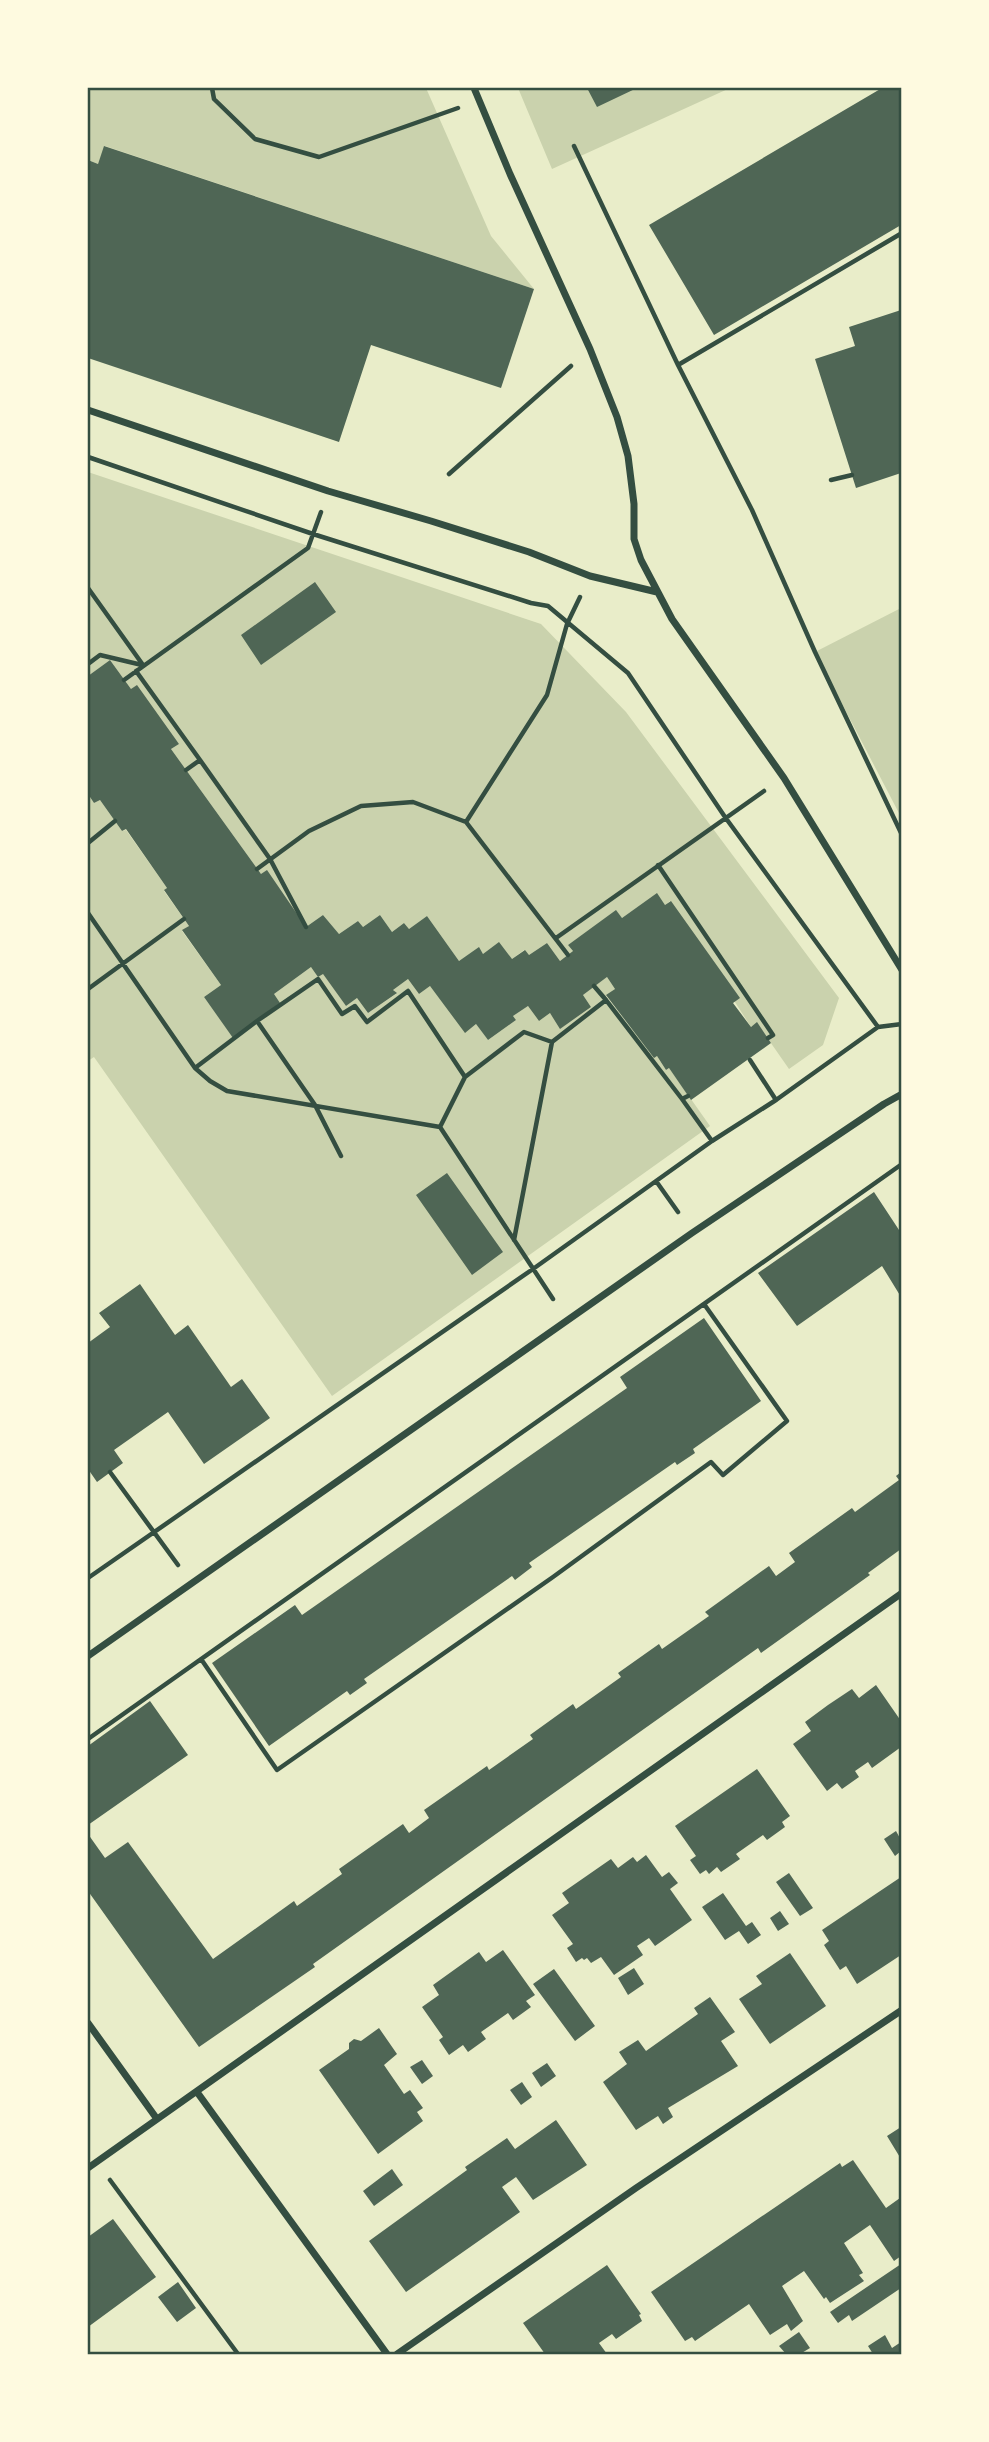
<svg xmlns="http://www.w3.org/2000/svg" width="989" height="2442" viewBox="0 0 989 2442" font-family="'Archivo Narrow',sans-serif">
  <rect width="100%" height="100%" fill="#e9edc9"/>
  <!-- green -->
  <path fill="#cad2ad" d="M88 88H426L491 236 534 289 105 146 98 164 88 160Z
    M518 88H730L552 169Z
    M88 472 541 624 626 712 839 998 823 1045 789 1069 757 1023 751 1027 670 901 665 905 657 894 622 918 616 911 568 945 573 951 560 961 547 943 529 955 524 950 512 959 483 954 479 948 459 961 427 916 409 929 404 923 392 932 380 915 363 927 358 921 339 934 323 915 306 927 261 874 171 749 179 744 131 689 110 660 88 676Z
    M901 608V817L815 652Z
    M88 794 94 803 100 800 122 831 126 830 167 888 164 891 189 926 182 931 221 985 204 997 233 1037 274 994 311 967 323 974 346 1006 357 998 368 1013 396 994 393 990 408 979 419 994 430 986 466 1032 476 1024 488 1040 516 1020 513 1016 528 1006 539 1021 550 1013 561 1028 591 1007 583 995 607 977 615 989 606 996 654 1057 657 1056 666 1070 669 1068 710 1126 332 1396 94 1057 88 1061Z"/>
  <!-- building -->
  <path fill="#4f6655" d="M587 88H637L597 107Z
    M882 88H901V225L714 335 649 225Z
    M104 146 534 289 501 388 371 345 339 442 88 358V160L98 164Z
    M901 310V473L856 488 815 359 855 346 849 327Z
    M315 582 336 612 261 665 241 635Z
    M110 660 131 689 137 685 179 744 171 749 261 874 267 870 306 927 323 915 339 934 358 921 363 927 380 915 392 932 404 923 409 929 427 916 459 961 479 947 483 954 499 942 512 959 525 950 529 955 547 943 560 961 573 951 568 945 616 910 622 918 657 893 665 905 671 901 740 998 733 1003 751 1027 757 1022 771 1043 691 1100 669 1068 666 1070 657 1056 654 1058 606 995 615 989 607 977 583 995 591 1007 560 1029 550 1013 539 1021 528 1006 513 1016 516 1020 488 1040 476 1024 465 1033 430 986 419 994 408 979 393 990 397 993 368 1013 357 998 346 1006 323 974 318 977 311 967 274 994 280 1003 233 1038 204 997 221 985 182 930 189 926 164 890 167 888 126 829 122 831 100 800 94 803 88 794V676Z
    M447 1173 503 1252 472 1275 416 1195Z
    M874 1192 901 1233V1297L882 1266 797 1326 758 1273Z
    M140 1284 175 1335 188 1325 231 1387 242 1379 270 1418 204 1464 168 1412 114 1450 123 1463 97 1482 88 1469V1343L110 1327 99 1313Z
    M704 1318 761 1401 693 1449 695 1453 677 1465 675 1462 529 1563 532 1567 515 1580 512 1576 364 1679 367 1683 350 1695 347 1691 269 1746 212 1663 295 1605 302 1615 627 1388 620 1377Z
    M901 1472V1549L868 1573 870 1575 761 1653 758 1648 313 1964 315 1967 199 2047 88 1891V1834L105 1858 128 1842 213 1959 294 1901 297 1906 342 1874 339 1869 403 1824 409 1833 429 1818 424 1810 487 1766 489 1770 533 1739 530 1735 573 1704 576 1709 621 1677 618 1673 659 1644 662 1649 709 1616 705 1612 769 1566 776 1576 795 1562 789 1553 852 1508 855 1512 899 1480 896 1476Z
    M876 1685 901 1721V1738L899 1740 901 1747 872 1768 868 1762 855 1771 859 1777 842 1789 837 1783 827 1791 793 1744 811 1731 805 1722 828 1705 852 1689 859 1698Z
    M150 1701 188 1755 88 1825V1746Z
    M757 1769 790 1816 782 1822 785 1827 767 1840 763 1835 736 1854 740 1859 721 1872 717 1867 709 1874 706 1870 700 1874 690 1860 696 1856 675 1826Z
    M896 1831 901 1840V1851L895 1856 884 1839Z
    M646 1855 662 1877 669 1872 678 1883 670 1889 692 1920 655 1946 649 1938 637 1946 643 1955 614 1975 601 1957 591 1963 587 1958 584 1960 582 1958 576 1962 567 1948 573 1944 552 1915 569 1903 562 1893 611 1859 618 1868 633 1857 637 1862Z
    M789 1873 813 1908 800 1916 776 1882Z
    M901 1877V1955L857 1984 846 1966 840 1970 824 1945 829 1941 822 1930Z
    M723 1893 746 1926 752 1922 761 1935 748 1944 739 1931 725 1940 702 1907Z
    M780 1911 789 1924 778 1931 770 1918Z
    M503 1950 535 1995 526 2001 531 2007 513 2020 508 2013 481 2032 486 2039 468 2052 463 2045 449 2055 439 2040 443 2037 422 2007 439 1995 433 1985 479 1952 486 1962Z
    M790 1953 826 2006 770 2044 739 1999 762 1984 756 1976Z
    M634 1968 644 1984 628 1995 618 1978Z
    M554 1969 595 2026 575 2041 533 1984Z
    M710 1997 735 2032 721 2041 738 2066 668 2108 673 2117 663 2124 658 2116 636 2130 603 2082 627 2064 619 2052 638 2040 646 2051 698 2014 694 2008Z
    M379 2028 397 2054 384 2065 404 2094 410 2090 423 2108 417 2112 423 2121 378 2154 319 2070 349 2049V2043L354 2039 361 2041Z
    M422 2060 433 2076 422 2084 410 2067Z
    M547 2063 556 2076 541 2087 532 2073Z
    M522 2082 532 2097 521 2105 510 2090Z
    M556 2120 587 2165 533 2200 516 2177 502 2187 520 2212 406 2292 369 2241 467 2170 465 2167 507 2138 515 2149Z
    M901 2127V2159L887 2136Z
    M853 2160 886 2208 900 2198 901 2201V2256L894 2261 870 2225 844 2243 863 2273 859 2275 864 2281 830 2303 826 2297 824 2299 804 2271 782 2286 803 2321 791 2331 787 2324 770 2335 749 2304 695 2341 692 2337 685 2341 651 2292 840 2163 842 2167Z
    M392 2169 403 2185 374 2206 363 2191Z
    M113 2219 156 2277 88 2327V2237Z
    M901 2264V2288L852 2321 849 2315 838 2323 830 2312Z
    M607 2265 641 2314 639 2315 642 2321 616 2339 612 2334 599 2343 607 2354H545L523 2323Z
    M178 2282 196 2308 177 2322 158 2297Z
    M799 2332 810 2348 800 2354H786L779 2346Z
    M885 2335 892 2348 901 2342V2354H873L868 2346Z"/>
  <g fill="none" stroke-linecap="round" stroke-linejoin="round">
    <!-- path -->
    <path stroke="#344e41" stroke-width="4.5" d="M212 88 214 99 255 139 319 157 458 108
      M574 146 678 365 752 510 815 652 902 835
      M678 365 902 233
      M88 457 313 534 531 603 548 606 628 673 725 817 878 1027 902 1024
      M449 474 571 366
      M831 480 852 475
      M88 588 143 665
      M88 664 100 655 142 665
      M136 671 200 760 186 770
      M124 680 308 548 321 512
      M200 760 270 859 306 927
      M466 822 547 695 567 624 580 597
      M88 843 115 821
      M658 865 773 1035 768 1038
      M257 869 309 831 361 806 413 802 466 822 568 955
      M88 913 195 1068 210 1081 227 1091 440 1127
      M556 938 764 791
      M594 986 606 1000
      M88 989 184 919
      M257 1021 318 979 342 1014 355 1006 367 1022 408 991 465 1077 524 1032 552 1042 606 1000 682 1099 688 1096
      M750 1060 776 1100 878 1027
      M195 1068 257 1021 315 1105 341 1156
      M465 1077 440 1127 553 1299
      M682 1099 712 1141
      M656 1181 678 1212
      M514 1240 552 1042
      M110 1472 178 1565
      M88 1578 533 1269 712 1141 776 1100
      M201 1659 277 1770 553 1577 711 1462 723 1475 787 1421 704 1304
      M88 1739 902 1164
      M110 2180 238 2354"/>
    <!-- minor -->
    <path stroke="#344e41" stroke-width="7" d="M474 88 510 174 590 349 617 417 628 456 634 504V539L641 560 672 619 784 778 902 970
      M88 410 328 491 431 521 529 552 590 576 657 592
      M88 1656 692 1233 884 1104 902 1094
      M88 2023 157 2119
      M197 2092 387 2354
      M88 2168 902 1593
      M397 2354 636 2188 902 2010"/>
  </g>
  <!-- border -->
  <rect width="989" height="2442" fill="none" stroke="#fefae0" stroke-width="178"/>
  <rect x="89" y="89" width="811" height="2264" fill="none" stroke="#344e41" stroke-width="2.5"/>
</svg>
